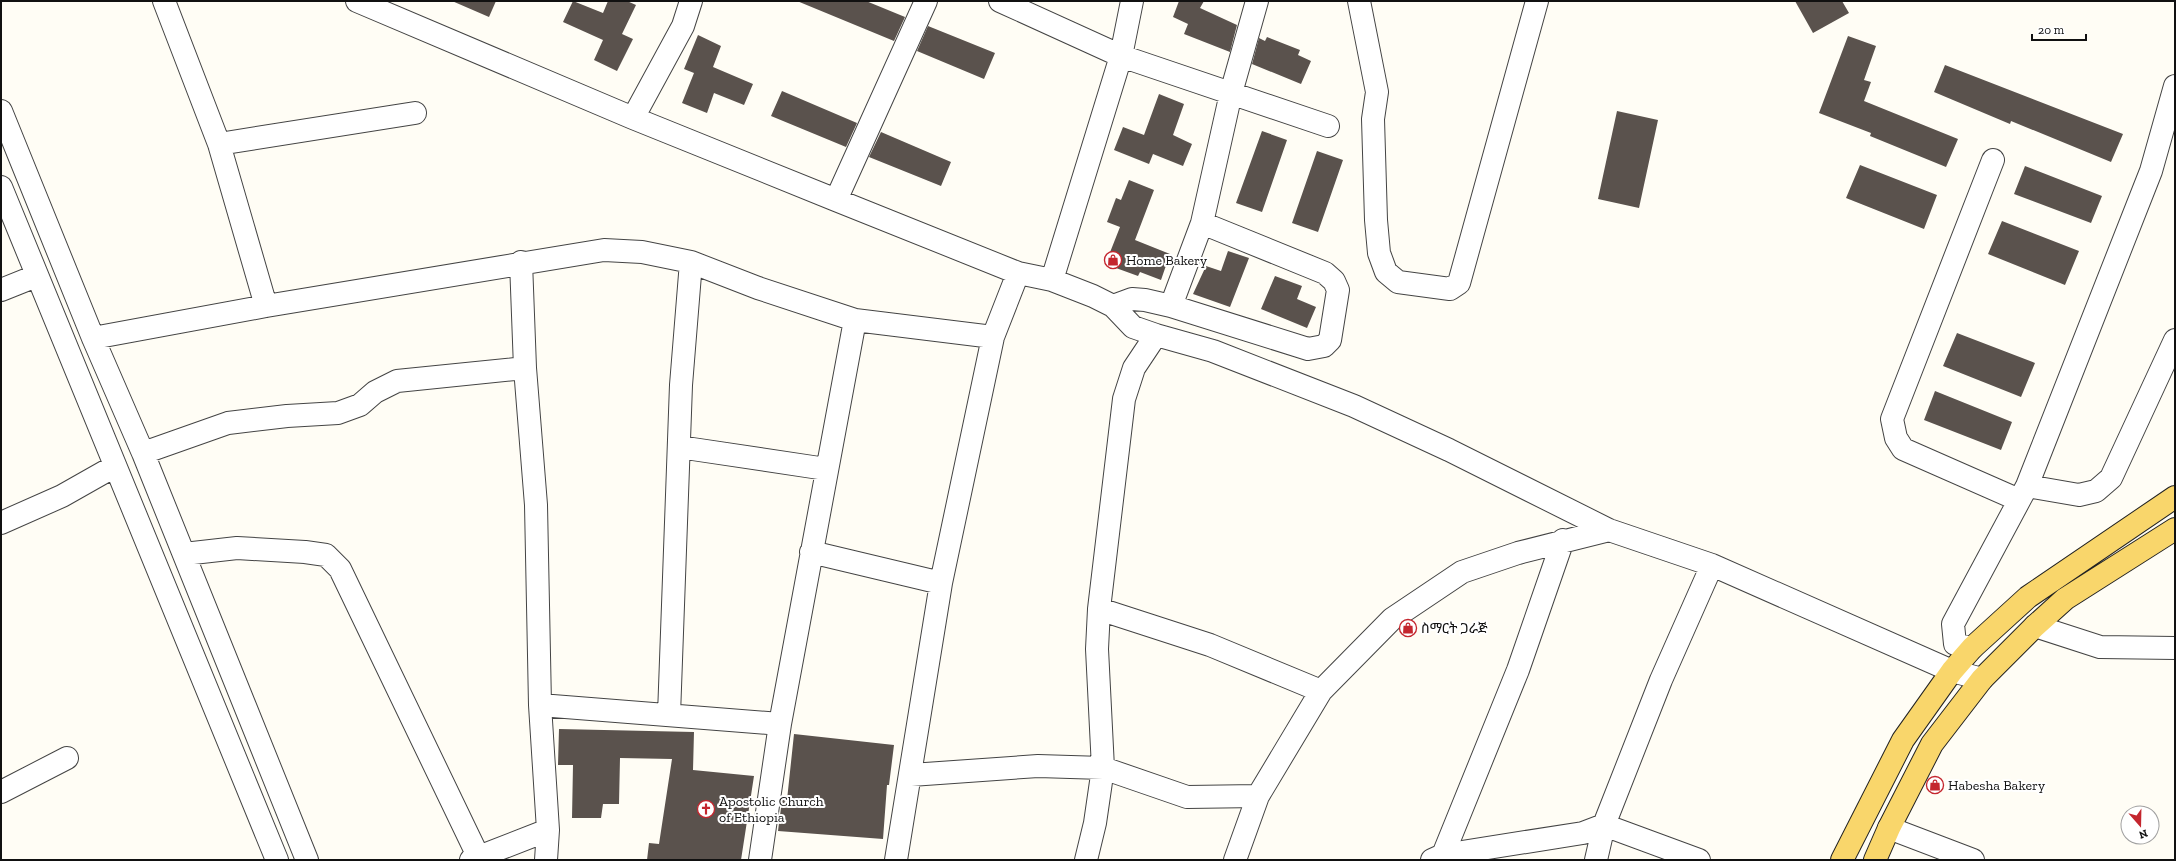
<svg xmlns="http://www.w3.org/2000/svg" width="2176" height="861" viewBox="0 0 2176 861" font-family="'Zilla Slab','Noto Sans Ethiopic',serif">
  <rect width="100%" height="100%" fill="#fffdf5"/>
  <!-- building -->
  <path fill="#5a524d" d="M452 1H496L489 17Z
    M573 1 603 13 608 1H627L636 5 622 34 633 39 617 71 594 60 603 40 563 22Z
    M797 1H866L905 17 894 41Z
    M1179 1H1204L1200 8 1237 25 1230 52 1184 34 1188 24 1173 17Z
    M1795 1H1842L1849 13 1813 33Z
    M928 26 995 53 984 79 917 51Z
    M698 35 721 46 713 67 753 84 744 105 714 93 707 113 682 103 694 73 684 69Z
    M1848 36 1876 46 1864 80 1871 82 1864 101 1958 139 1946 167 1870 136 1871 133 1819 113Z
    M1267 37 1300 50 1298 55 1311 61 1301 84 1252 64 1259 38 1265 41Z
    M1945 65 2123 134 2111 162 2011 121 2010 124 1934 92Z
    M782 91 857 123 846 147 771 116Z
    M1159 94 1184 104 1173 135 1192 144 1183 166 1153 154 1149 164 1114 150 1123 127 1144 135Z
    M1617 111 1658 120 1639 208 1598 199Z
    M1262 131 1287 140 1262 212 1236 203Z
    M881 132 951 162 941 186 869 157Z
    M1317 151 1343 160 1318 232 1292 223Z
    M1860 165 1937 195 1924 229 1846 198Z
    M2025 166 2102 196 2091 223 2014 194Z
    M1129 180 1154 190 1135 240 1170 254 1161 280 1140 272 1138 276 1116 268 1118 264 1107 260 1120 227 1107 222 1116 198 1121 200Z
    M2002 221 2079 251 2065 285 1988 254Z
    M1228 251 1249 258 1230 307 1193 294 1206 266 1221 271Z
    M1275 276 1302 286 1297 299 1316 307 1307 328 1261 309Z
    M1957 333 2035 363 2021 397 1943 366Z
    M1935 391 2012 422 2001 450 1924 420Z
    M559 729 694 732 693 770 754 776 741 860H647L649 843 659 844 672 759 620 758 619 804H603L601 818H572L573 765H558Z
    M794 734 894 745 889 785H887L883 839 778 831 782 800H787Z"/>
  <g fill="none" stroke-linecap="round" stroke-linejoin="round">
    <!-- minor casing -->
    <g stroke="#444" stroke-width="24">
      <path id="minor" d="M164 1 219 144 266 306
        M357 1 633 118 836 200 1018 273 1052 280 1093 296 1113 306 1133 327 1156 335 1213 351 1354 406 1449 450 1609 530 1712 565 1952 671 1982 679
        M1000 1 1121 56 1328 126
        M1359 1 1377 92 1373 119 1376 220 1379 253 1386 272 1398 282 1450 289 1459 283 1537 1
        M1 111 93 338 143 453 307 860
        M633 118 683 26 691 1
        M219 144 415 113
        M1993 160 1892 419 1896 438 1903 449 2019 500
        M1 187 277 860
        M836 200 926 1
        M521 262 525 368 536 505 540 705 548 830 546 860
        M1052 280 1121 56 1132 1
        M1 290 36 276
        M1113 306 1132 299 1145 300 1171 306 1308 349 1324 346 1330 340 1338 290 1334 281 1325 273 1202 223
        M1171 306 1202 223 1231 93 1257 1
        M93 338 266 306 604 250 642 252 691 262 758 288 855 320 993 337 1018 273
        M679 447 826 469
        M143 453 228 423 287 416 338 413 360 405 375 392 397 381 525 368
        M2027 486 2079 495 2096 491 2111 478 2175 340
        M1 523 62 496 115 466
        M811 552 941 583
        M184 554 237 548 305 552 326 555 340 569 478 856
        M1099 609 1210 645 1321 691
        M2035 626 2100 647 2175 648
        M1972 648 1955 644 1953 624 2027 486 2151 171 2175 86
        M540 705 780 724
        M669 715 681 385 691 262
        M911 775 1038 766 1103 768 1187 797 1258 796
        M1 792 67 758
        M1889 828 1973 860
        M1443 855 1518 670 1563 540
        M471 860 548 830
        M760 860 780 724 855 320
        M896 860 941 583 993 337
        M1086 860 1095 823 1103 768 1097 649 1099 609 1124 399 1134 368 1156 335
        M1235 860 1258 796 1321 691 1392 619 1462 572 1518 553 1609 530
        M1432 860 1443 855 1583 833 1604 825 1699 860
        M1596 860 1604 825 1661 680 1712 565"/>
    </g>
    <!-- major casing -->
    <g stroke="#222" stroke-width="24">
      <path id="major" d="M1842 860 1903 740 1952 671 1972 648 2028 597 2175 497
        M1875 860 1889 828 1932 744 1982 679 2035 626 2065 599 2175 529"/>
    </g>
    <!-- minor -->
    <use href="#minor" stroke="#fff" stroke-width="22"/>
    <!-- major -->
    <use href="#major" stroke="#f9d66b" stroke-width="22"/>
  </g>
  <!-- icons -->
  <defs>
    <g id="shop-ring" transform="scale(0.9)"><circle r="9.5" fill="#fff" stroke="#c4262e" stroke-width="1.5"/><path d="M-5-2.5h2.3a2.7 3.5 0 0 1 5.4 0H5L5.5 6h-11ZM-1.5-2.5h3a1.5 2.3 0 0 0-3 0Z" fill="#c4262e"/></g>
    <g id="church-ring" transform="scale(0.9)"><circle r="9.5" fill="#fff" stroke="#c4262e" stroke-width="1.5"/><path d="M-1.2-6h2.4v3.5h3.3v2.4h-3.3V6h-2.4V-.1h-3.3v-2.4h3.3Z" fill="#c4262e"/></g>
  </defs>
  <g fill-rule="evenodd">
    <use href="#shop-ring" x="1113" y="260"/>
    <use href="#shop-ring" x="1408" y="628"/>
    <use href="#shop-ring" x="1935" y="785"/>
    <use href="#church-ring" x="706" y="809"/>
  </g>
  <g text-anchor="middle" stroke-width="4" stroke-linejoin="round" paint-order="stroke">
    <!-- poi labels -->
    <g font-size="14" fill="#111" stroke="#fff" text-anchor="start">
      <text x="1126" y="265">Home Bakery</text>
      <text x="1421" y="633">ስማርት ጋራጅ</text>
      <text x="1948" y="790">Habesha Bakery</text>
      <text x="719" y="806">Apostolic Church<tspan x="719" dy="16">of Ethiopia</tspan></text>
    </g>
  </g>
  <!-- border -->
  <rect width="2176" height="861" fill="none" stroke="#111111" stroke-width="4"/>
  <!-- north arrow -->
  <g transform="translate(2140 825) rotate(160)"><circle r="19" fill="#ffffff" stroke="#a0a0a0"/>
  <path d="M0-3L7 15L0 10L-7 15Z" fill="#c4262e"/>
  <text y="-6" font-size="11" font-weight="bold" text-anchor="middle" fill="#111111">N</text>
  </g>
  <!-- scale -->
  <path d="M2032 34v6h54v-6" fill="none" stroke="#111111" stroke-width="2"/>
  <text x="2038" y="34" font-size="12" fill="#111111" stroke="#ffffff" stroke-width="3" paint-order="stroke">20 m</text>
</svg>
